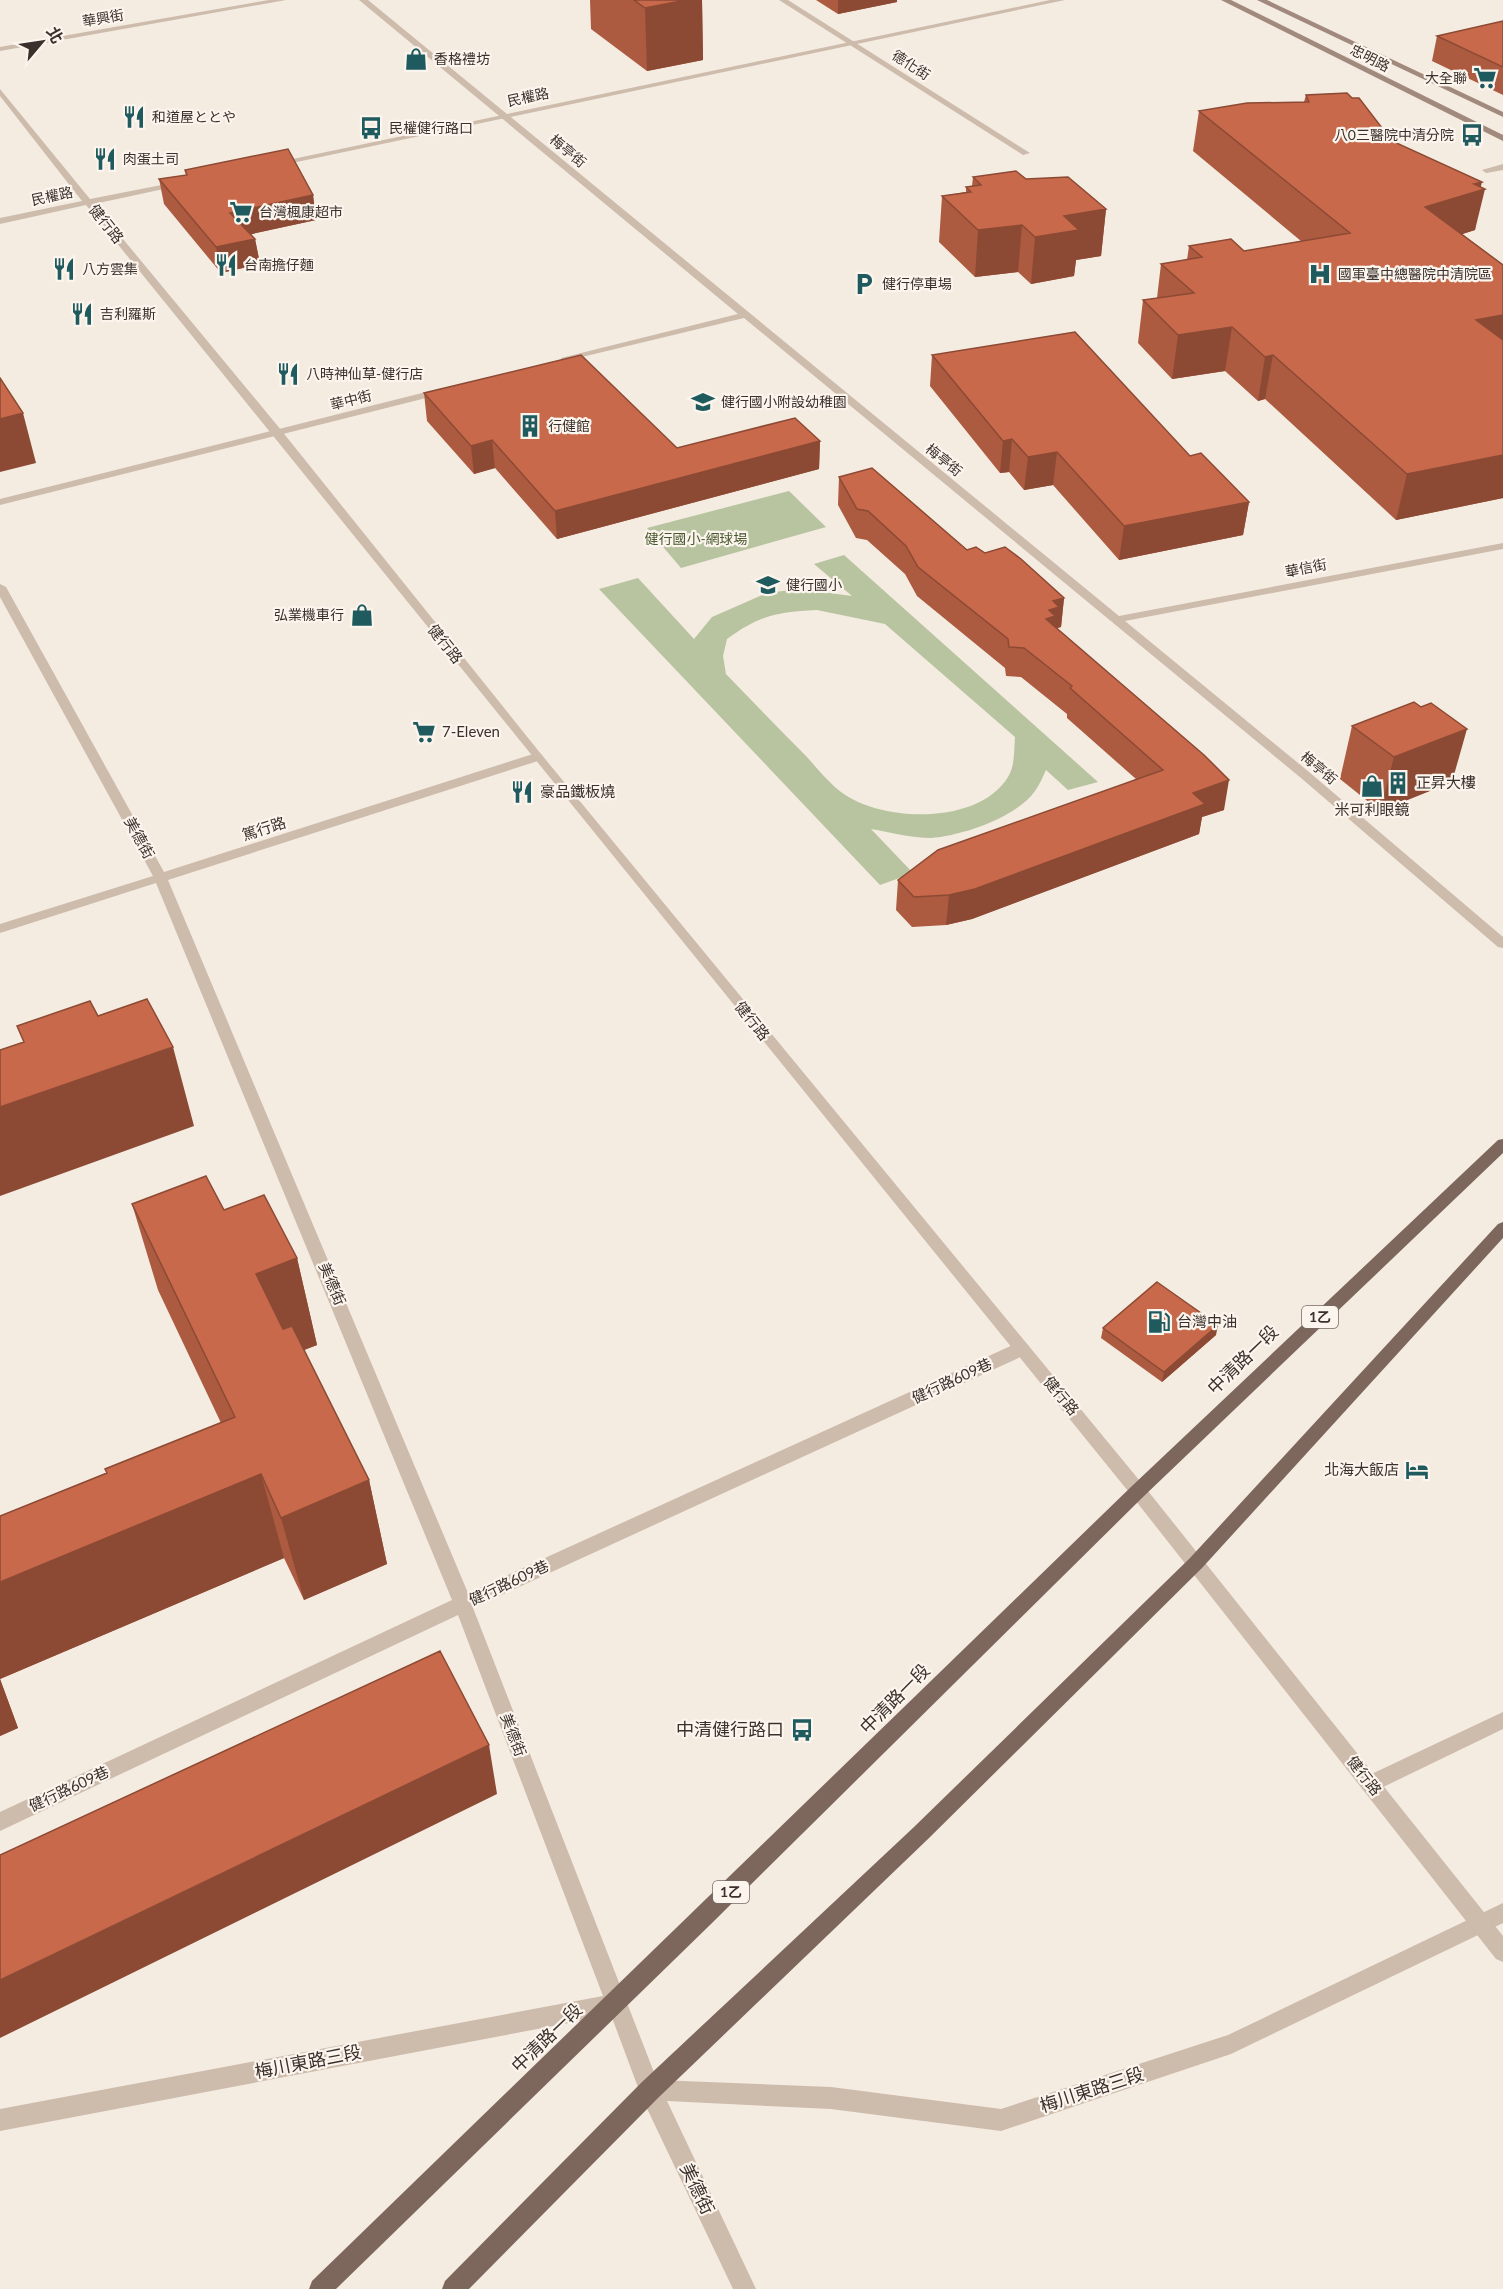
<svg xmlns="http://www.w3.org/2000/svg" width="1503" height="2289" viewBox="0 0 1503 2289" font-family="Lato,'Noto Sans TC','Noto Sans JP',sans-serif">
  <rect width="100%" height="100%" fill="#f4ebe1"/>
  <!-- green -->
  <path fill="#b8c4a0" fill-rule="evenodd" d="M789 491 826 527 681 568 647 528Z
    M844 555 1098 782 1068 790 1046 770C1043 776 1040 784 1035 791 1017 817 962 836 931 838 911 838 890 832 871 829L913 873 880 885 599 589 638 578 694 639 712 617 767 593 799 589 852 596 814 564ZM817 610 885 624 1015 737C1014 750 1015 766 1008 777 979 825 882 823 841 792 828 782 817 768 806 756 779 729 753 702 726 674L723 656 727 639C760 615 777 612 817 610Z"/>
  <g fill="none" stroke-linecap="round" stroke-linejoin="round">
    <!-- minor -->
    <path fill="#cdbbac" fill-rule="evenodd" d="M269 0H286L0 51V47Z
      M359 0H368L1119 616 1503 543V549L1125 621 1309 772 1503 937V948L1498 947 1301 778 744 318 561 362V358L738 314Z
      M779 0H788L1030 153 1023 155Z
      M1503 164V170L1486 173 1482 170Z
      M442 388 446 389V393L0 505V499Z
      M0 584 6 587 164 872 533 754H541L543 757 541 760 168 880 468 1593 1015 1344 1021 1343 1027 1344 1029 1349 1027 1354 473 1608 657 2080 831 2087 1001 2109 1228 2035 1503 1903V1923L1231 2054 1001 2131 831 2109 667 2101 756 2289H733L642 2098 611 2015 0 2131V2109L603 1996 458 1615 0 1831V1812L452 1600 156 883 0 933V924L153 876 0 597Z
      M1503 1712V1729L1377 1790 1370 1793 1363 1790 1360 1784 1363 1778Z"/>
    <!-- tertiary -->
    <path fill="#cdbbac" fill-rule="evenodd" d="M1050 0H1065L273 167 269 164Z
      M0 89 90 199 182 181V185L94 204 281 430 541 754 1144 1486 1503 1936V1962L1496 1959 1132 1496 86 205 0 224V218L82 201 0 96Z"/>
    <!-- secondary -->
    <path fill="#a18a7d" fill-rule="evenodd" d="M1221 0H1231L1503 135V141Z
      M1257 0H1267L1503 112V117Z"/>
    <!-- primary -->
    <path fill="#7d675c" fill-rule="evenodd" d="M1503 1139V1153L1144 1496 711 1924 336 2289H309L312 2281 1132 1486 1498 1140Z
      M1503 1222V1238L1202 1568 928 1839 658 2098 469 2289H442L445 2281 642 2082 914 1827 1190 1558 1498 1224Z"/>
  </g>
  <!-- wall -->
  <path fill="#ac5a40" d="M590 0H702L703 60 647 71 591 29Z
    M816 0H897V2L838 14Z
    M1503 21V95L1432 61 1437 36Z
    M1306 95 1481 187 1475 230 1462 234 1503 265V498L1396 520 1265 399 1258 401 1225 371 1172 379 1138 343 1143 300 1157 298 1161 264 1187 260 1189 246 1244 251 1301 241 1193 151 1199 111 1304 102Z
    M185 170 313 195 316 220 251 234 255 239 260 264 221 273 164 204 159 179 186 175Z
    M973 177 1026 179 1106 209 1101 256 1076 260 1074 276 1031 284 1018 272 975 277 939 242 942 196 966 192V187L972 186Z
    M932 355 1190 456 1249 502 1243 535 1119 560 1053 485 1024 490 1009 472 1000 473 930 386Z
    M424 393 677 448 820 441 819 469 557 539 495 468 474 474 427 421Z
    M839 477 967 550 985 553 1064 598 1061 627 1057 628 1224 810 1202 817 1199 834 972 919 946 925 912 927 896 910 898 880 1136 779 1067 718V714L1021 677 1006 676 1005 668 917 596 905 574 867 540 856 538 838 505Z
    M1352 726 1452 782 1380 811 1340 779Z
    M132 1204 297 1258 317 1345 304 1350 369 1480 387 1564 304 1600 284 1558 0 1679 18 1728 0 1736V1516L107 1473 221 1423 158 1290Z
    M1103 1328 1216 1335 1162 1382 1101 1338Z"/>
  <!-- shaded-wall -->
  <path fill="#8c4a34" d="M686 0H702L703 60 647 71 645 8Z
    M838 0H897V2L838 14Z
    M1482 182 1480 190 1485 189 1475 230 1416 249 1425 207 1474 184Z
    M313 195 316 220 234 238 230 213Z
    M1106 209 1101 256 1076 260 1074 276 1031 284 1035 237 1064 216Z
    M1022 225 1018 272 975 277 978 230Z
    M255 239 260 264 221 273 216 247Z
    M1503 315V356L1476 320Z
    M1232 327 1225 371 1172 379 1178 335Z
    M1273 355 1265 399 1258 401 1265 357Z
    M23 413 36 463 0 472V419Z
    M1012 439 1009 472 1000 473 1003 441Z
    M492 440 495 468 474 474 471 446Z
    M820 441 819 469 557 539 555 511Z
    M1057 452 1053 485 1024 490 1028 457Z
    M1503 455V498L1396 520 1407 474Z
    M1249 502 1243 535 1119 560 1124 526Z
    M1064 598 1061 627 1057 628 1043 648 1049 610 1053 601Z
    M1467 729 1452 782 1380 811 1394 757Z
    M1229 780 1224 810 1202 817 1199 834 972 919 946 925 949 895 1193 793Z
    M173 1047 194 1126 0 1196V1107Z
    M297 1258 317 1345 278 1360 256 1274Z
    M1218 1325 1216 1335 1162 1382 1164 1372Z
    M261 1474 284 1558 0 1679 18 1728 0 1736V1582Z
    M369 1480 387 1564 304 1600 281 1518Z
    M489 1745 497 1794 0 2038V1980Z"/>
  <!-- building -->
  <path fill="#c8694b" stroke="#8c4a34" stroke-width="1.5" d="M634 0H686L645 8Z
    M1503 21V67L1437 36Z
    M1347 93 1352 98H1359L1392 141 1482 182 1474 184 1485 189 1425 207 1503 265V315L1476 320 1503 340V455L1407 474 1273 355 1265 357 1232 327 1178 335 1143 300 1194 293 1161 264 1202 257 1189 246 1231 239 1244 251 1350 233 1199 111 1247 103 1309 102 1306 95Z
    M288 149 313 195 230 213 255 239 216 247 159 179 187 175 185 170Z
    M1016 171 1026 179 1068 177 1106 209 1064 216 1079 230 1035 237 1022 225 978 230 942 196 971 192 966 187 981 185 973 177Z
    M1075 332 1190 456 1201 453 1249 502 1124 526 1057 452 1028 457 1012 439 1003 441 932 355Z
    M581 355 677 448 795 418 820 441 555 511 492 440 471 446 424 393Z
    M0 378 23 413 0 419Z
    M872 468 967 550 976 547 985 553 1005 547 1021 559 1064 598 1053 601 1059 607 1049 610 1055 616 1046 619 1204 755 1229 780 1193 793 1205 804 975 889 949 895 914 897 898 880 938 850 1163 770 1070 688 1072 686 1024 648 1009 647 1008 639 918 567 906 546 868 511 857 509 839 477Z
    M1414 702 1421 707 1431 703 1467 729 1394 757 1352 726Z
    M147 999 173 1047 0 1107V1050L24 1042 17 1026 90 1001 98 1016Z
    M206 1176 224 1210 264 1195 297 1258 256 1274 283 1329 292 1326 369 1480 281 1518 261 1474 0 1582V1516L107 1473 105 1469 235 1417 132 1204Z
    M1157 1282 1218 1325 1164 1372 1103 1328Z
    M440 1651 489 1745 0 1980V1855Z"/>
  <!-- icons -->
  <defs>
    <g id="shop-bare" transform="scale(1.8)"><path d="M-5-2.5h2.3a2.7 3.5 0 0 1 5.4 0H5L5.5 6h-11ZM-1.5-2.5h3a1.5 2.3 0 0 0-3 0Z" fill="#1f5a5e" stroke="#fbf5ee" stroke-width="2.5" paint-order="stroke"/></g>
    <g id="supermarket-bare" transform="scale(1.8)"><path d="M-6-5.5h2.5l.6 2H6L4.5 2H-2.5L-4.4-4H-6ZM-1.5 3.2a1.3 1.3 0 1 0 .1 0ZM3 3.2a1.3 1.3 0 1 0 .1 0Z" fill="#1f5a5e" stroke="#fbf5ee" stroke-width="2.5" paint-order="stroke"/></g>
    <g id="restaurant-bare" transform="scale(1.8)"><path d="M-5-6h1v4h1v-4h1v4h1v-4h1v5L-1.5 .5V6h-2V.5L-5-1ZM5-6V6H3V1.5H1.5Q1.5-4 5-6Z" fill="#1f5a5e" stroke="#fbf5ee" stroke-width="2.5" paint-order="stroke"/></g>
    <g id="bus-bare" transform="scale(1.8)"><path d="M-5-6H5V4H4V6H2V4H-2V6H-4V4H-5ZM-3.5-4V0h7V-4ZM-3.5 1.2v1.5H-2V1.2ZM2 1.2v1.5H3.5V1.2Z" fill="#1f5a5e" stroke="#fbf5ee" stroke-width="2.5" paint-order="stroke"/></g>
    <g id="hospital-bare" transform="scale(1.8)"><path d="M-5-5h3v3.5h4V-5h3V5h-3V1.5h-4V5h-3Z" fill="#1f5a5e" stroke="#fbf5ee" stroke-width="2.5" paint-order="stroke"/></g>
    <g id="parking-bare" transform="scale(1.8)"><path d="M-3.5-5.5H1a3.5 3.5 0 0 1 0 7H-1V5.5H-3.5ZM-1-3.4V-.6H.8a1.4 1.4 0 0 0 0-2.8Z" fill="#1f5a5e" stroke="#fbf5ee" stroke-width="2.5" paint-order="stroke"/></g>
    <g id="school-bare" transform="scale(1.8)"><path d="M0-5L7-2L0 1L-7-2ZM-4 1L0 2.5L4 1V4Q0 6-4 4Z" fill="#1f5a5e" stroke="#fbf5ee" stroke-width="2.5" paint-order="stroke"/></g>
    <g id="building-bare" transform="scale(1.8)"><path d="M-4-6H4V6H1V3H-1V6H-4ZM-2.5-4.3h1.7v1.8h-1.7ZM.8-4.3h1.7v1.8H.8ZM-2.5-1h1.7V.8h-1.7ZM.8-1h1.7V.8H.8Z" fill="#1f5a5e" stroke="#fbf5ee" stroke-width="2.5" paint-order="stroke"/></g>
    <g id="fuel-bare" transform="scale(1.8)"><path d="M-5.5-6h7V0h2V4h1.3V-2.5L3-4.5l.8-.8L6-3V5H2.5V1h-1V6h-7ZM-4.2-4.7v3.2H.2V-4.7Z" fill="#1f5a5e" stroke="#fbf5ee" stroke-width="2.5" paint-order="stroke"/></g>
    <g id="hotel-bare" transform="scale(1.8)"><path d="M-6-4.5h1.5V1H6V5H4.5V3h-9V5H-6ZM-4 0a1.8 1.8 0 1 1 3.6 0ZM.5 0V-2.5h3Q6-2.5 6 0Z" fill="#1f5a5e" stroke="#fbf5ee" stroke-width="2.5" paint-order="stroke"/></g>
  </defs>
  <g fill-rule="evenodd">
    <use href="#shop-bare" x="416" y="59"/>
    <use href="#supermarket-bare" x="1485" y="78"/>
    <use href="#restaurant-bare" x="134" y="117"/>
    <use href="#bus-bare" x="371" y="128"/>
    <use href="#bus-bare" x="1472" y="135"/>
    <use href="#restaurant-bare" x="105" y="159"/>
    <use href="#supermarket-bare" x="241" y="212"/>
    <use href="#restaurant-bare" x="226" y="265"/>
    <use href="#restaurant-bare" x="64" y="269"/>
    <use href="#hospital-bare" x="1320" y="274"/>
    <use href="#parking-bare" x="864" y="284"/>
    <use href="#restaurant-bare" x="82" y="314"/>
    <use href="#restaurant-bare" x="288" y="374"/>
    <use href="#school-bare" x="703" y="402"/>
    <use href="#building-bare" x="530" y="426"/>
    <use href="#school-bare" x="768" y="585"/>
    <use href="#shop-bare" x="362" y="615"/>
    <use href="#supermarket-bare" x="424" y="732"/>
    <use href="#building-bare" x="1398" y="783"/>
    <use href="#shop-bare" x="1372" y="786"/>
    <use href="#restaurant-bare" x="522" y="792"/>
    <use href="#fuel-bare" x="1159" y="1322"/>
    <use href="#hotel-bare" x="1417" y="1470"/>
    <use href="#bus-bare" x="802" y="1730"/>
  </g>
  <g text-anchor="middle" stroke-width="4.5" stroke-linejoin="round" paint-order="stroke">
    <!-- far-street labels -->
    <g font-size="14" fill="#3b302b" stroke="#fbf5ee">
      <text transform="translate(103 18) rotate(-10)" y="5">華興街</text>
      <text transform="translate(1370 58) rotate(27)" y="5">忠明路</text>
      <text transform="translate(911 65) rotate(33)" y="5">德化街</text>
      <text transform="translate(528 97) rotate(-12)" y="5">民權路</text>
      <text transform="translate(568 151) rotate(40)" y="5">梅亭街</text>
      <text transform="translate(52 196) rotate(-12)" y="5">民權路</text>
      <text transform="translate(351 400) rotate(-14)" y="5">華中街</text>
      <text transform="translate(944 460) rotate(39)" y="5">梅亭街</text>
      <text transform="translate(1306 568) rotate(-11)" y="5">華信街</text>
      <text transform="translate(1319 768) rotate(40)" y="5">梅亭街</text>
    </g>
    <!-- far-poi labels -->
    <g font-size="14" fill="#3b302b" stroke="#fbf5ee" text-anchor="start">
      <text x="434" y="64">香格禮坊</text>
      <text x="1467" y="83" text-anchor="end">大全聯</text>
      <text x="152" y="122">和道屋ととや</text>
      <text x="389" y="133">民權健行路口</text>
      <text x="1454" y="140" text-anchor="end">八0三醫院中清分院</text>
      <text x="123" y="164">肉蛋土司</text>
      <text x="259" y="217">台灣楓康超市</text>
      <text x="244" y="270">台南擔仔麵</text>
      <text x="82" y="274">八方雲集</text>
      <text x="1338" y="279">國軍臺中總醫院中清院區</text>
      <text x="882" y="289">健行停車場</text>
      <text x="100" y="319">吉利羅斯</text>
      <text x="306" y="379">八時神仙草-健行店</text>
      <text x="721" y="407">健行國小附設幼稚園</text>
      <text x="548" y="431">行健館</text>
      <text x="786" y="590">健行國小</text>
      <text x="344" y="620" text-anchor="end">弘業機車行</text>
    </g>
    <!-- far-park labels -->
    <g font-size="14" fill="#4a5a2e" stroke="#fbf5ee">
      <text x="696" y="544">健行國小-網球場</text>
    </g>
    <!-- shield labels -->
    <g fill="#fbf5ee" stroke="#756b66" stroke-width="1.5">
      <rect x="1302" y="1306" width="36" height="22" rx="4.5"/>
      <rect x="713" y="1881" width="36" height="22" rx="4.5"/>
    </g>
    <g font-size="14" font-weight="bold" fill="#3b302b">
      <text x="1320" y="1322">1乙</text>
      <text x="731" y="1897">1乙</text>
    </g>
    <!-- street labels -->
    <g font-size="15" fill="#3b302b" stroke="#fbf5ee">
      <text transform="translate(106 224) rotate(51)" y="5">健行路</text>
      <text transform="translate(445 644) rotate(51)" y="5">健行路</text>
      <text transform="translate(264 829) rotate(-18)" y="5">篤行路</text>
      <text transform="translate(139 838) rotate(61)" y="5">美德街</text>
      <text transform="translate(752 1021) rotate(51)" y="5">健行路</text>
      <text transform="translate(332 1284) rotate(67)" y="5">美德街</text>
      <text transform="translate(952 1381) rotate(-25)" y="5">健行路609巷</text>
      <text transform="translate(1061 1396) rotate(50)" y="5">健行路</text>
      <text transform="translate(509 1583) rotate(-25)" y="5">健行路609巷</text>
      <text transform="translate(513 1735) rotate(69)" y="5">美德街</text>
      <text transform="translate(1364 1776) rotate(52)" y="5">健行路</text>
      <text transform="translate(69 1789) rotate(-25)" y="5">健行路609巷</text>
    </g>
    <!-- poi labels -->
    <g font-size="15" fill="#3b302b" stroke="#fbf5ee" text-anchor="start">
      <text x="442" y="737">7-Eleven</text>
      <text x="1416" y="788">正昇大樓</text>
      <text x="540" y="797">豪品鐵板燒</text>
      <text x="1372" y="815" text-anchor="middle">米可利眼鏡</text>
      <text x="1177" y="1327">台灣中油</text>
      <text x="1399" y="1475" text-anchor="end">北海大飯店</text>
    </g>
    <!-- near-street labels -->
    <g font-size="18" fill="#3b302b" stroke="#fbf5ee">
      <text transform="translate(1243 1360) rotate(-44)" y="6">中清路一段</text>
      <text transform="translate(895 1699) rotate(-45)" y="6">中清路一段</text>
      <text transform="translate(547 2038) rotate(-44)" y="6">中清路一段</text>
      <text transform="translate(308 2062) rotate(-11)" y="6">梅川東路三段</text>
      <text transform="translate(1092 2090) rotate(-18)" y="6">梅川東路三段</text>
      <text transform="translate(697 2189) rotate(64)" y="6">美德街</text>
    </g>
    <!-- near-poi labels -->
    <g font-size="18" fill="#3b302b" stroke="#fbf5ee" text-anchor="end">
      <text x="784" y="1736">中清健行路口</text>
    </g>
  </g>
  <!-- north arrow -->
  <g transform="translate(42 42) rotate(61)" stroke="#fbf5ee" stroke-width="4.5" paint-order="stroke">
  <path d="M0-4.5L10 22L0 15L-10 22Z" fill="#3b302b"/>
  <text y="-9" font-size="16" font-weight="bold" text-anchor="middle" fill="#3b302b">北</text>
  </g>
</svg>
